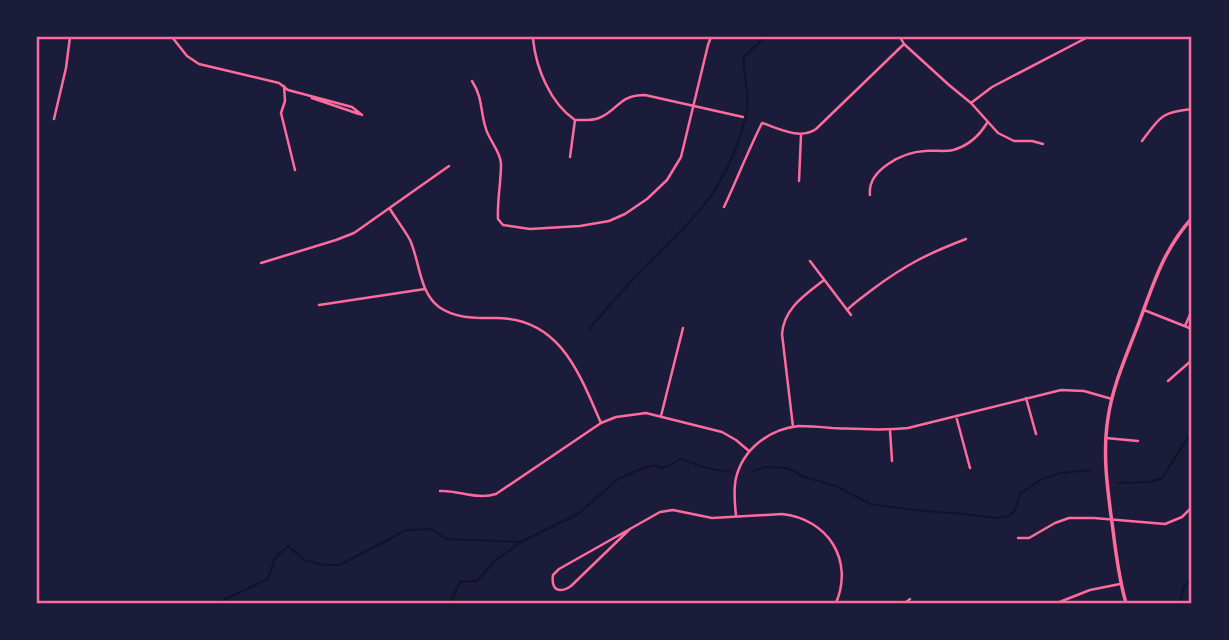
<svg xmlns="http://www.w3.org/2000/svg" width="1229" height="640" viewBox="0 0 1229 640" font-family="Roboto,sans-serif">
  <rect width="100%" height="100%" fill="#1b1b3a"/>
  <g fill="none" stroke-linecap="round" stroke-linejoin="round">
    <!-- stream -->
    <path stroke="#12122b" stroke-width="2" d="M589 329C607 309 624 288 643 269 665 245 693 222 712 194 728 170 741 139 747 110 750 92 742 75 744 57L765 37
      M753 471 765 467 786 468 796 472 801 476 836 486 870 504 914 510 963 514 997 518 1009 516 1015 510 1020 494 1040 480 1060 473 1090 470
      M1118 483 1150 482 1162 478 1192 431
      M217 603 268 579 275 558 288 546 304 560 324 565H340L406 530 431 529 447 539 521 542
      M450 603 460 582 477 581 495 561 521 542 578 514 618 479 645 467 655 465 661 468 671 465 681 458C696 467 714 470 731 472
      M1180 603 1184 586 1192 579"/>
    <!-- minor -->
    <path stroke="#ff6b9d" stroke-width="2.5" d="M172 37 187 56 199 64 279 83 288 90 352 107 362 115
      M900 37 904 44 949 85 971 103 998 133 1014 141H1032L1043 144
      M533 39C536 68 550 103 575 120
      M472 81C483 98 480 111 486 129 489 140 501 152 501 164 501 183 497 201 498 219L503 225 530 229 580 226 609 221 625 214 647 199 667 180 681 157 708 45 711 37
      M284 86 285 101 281 113 282 117 295 170
      M312 98 359 114
      M971 103 992 87 1088 37
      M54 119 66 68 70 37
      M1142 141C1160 117 1161 112 1192 109
      M570 157 575 120C583 120 591 121 599 118 619 110 618 95 645 95L743 117
      M799 181 801 135
      M870 195C867 170 903 152 925 151 934 150 944 152 953 150 968 146 979 136 987 123
      M724 207C737 179 748 151 762 123 780 129 800 140 816 129L904 44
      M390 209C396 219 404 229 410 240 420 262 419 292 439 307 456 319 476 318 496 318 560 318 579 373 601 423
      M810 261 851 315
      M261 263 336 240 354 233 449 166
      M319 305 425 289
      M847 310C855 302 864 296 873 289 905 265 929 253 966 239
      M1144 310 1192 329
      M1185 326 1192 310
      M1168 381 1192 360
      M1026 398 1036 434
      M661 416 683 328
      M956 416 970 468
      M793 427 782 334C784 308 805 295 824 280
      M890 430 892 461
      M1106 438 1138 441
      M440 491C459 490 476 500 496 494L601 423 616 417 646 413 722 432 736 440 749 451
      M736 516C735 504 733 491 736 478 743 449 769 429 799 426 810 426 821 427 832 428 858 429 883 431 908 428L1061 390 1084 391 1112 399
      M630 529 571 586C559 594 551 590 553 575L559 569 660 512 673 510 712 518 782 514C828 519 854 560 836 603
      M1018 538H1029L1055 523 1069 518H1094L1165 524 1182 517 1192 507
      M905 603 910 599
      M1057 603 1090 590 1120 584"/>
    <!-- tertiary -->
    <path stroke="#ff6b9d" stroke-width="3.5" d="M1126 603C1119 579 1116 555 1113 530 1108 493 1102 455 1108 418 1113 383 1129 350 1141 317 1155 279 1165 248 1192 218"/>
  </g>
  <!-- border -->
  <rect width="1229" height="640" fill="none" stroke="#1b1b3a" stroke-width="77"/>
  <rect x="38" y="38" width="1152" height="564" fill="none" stroke="#ff6b9d" stroke-width="2.5"/>
</svg>
